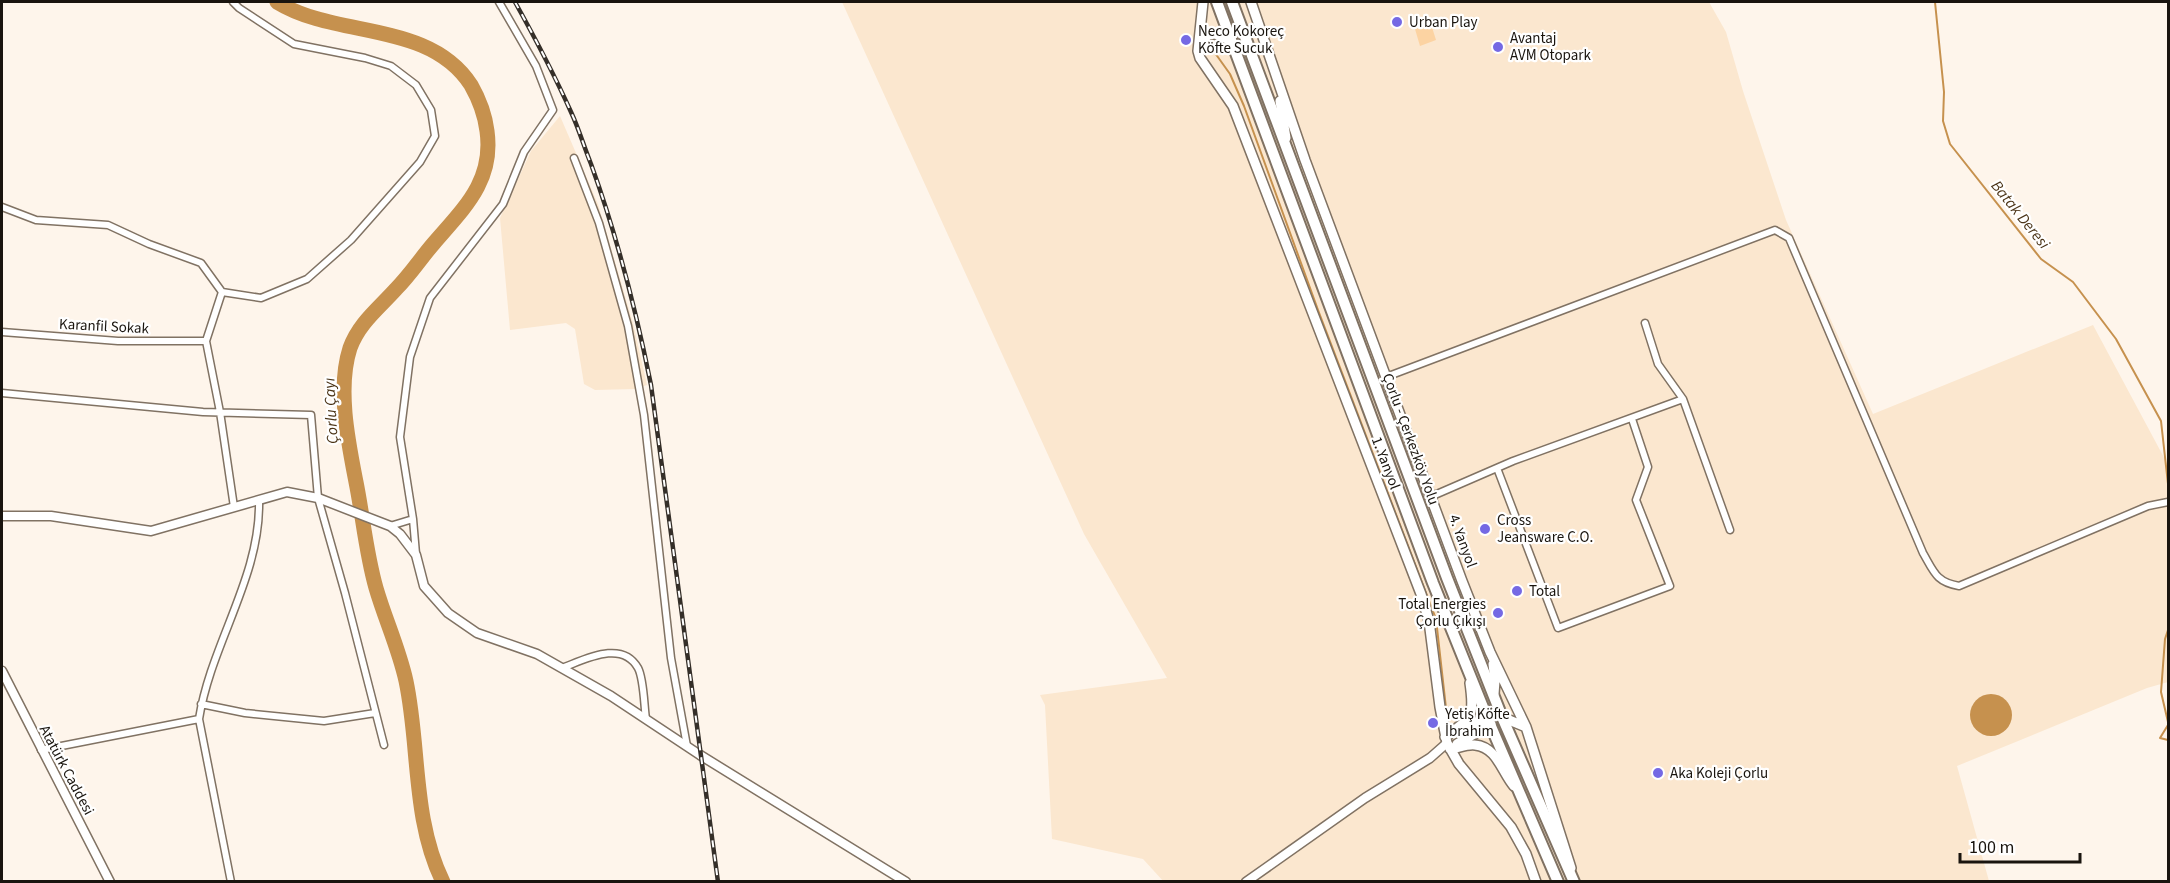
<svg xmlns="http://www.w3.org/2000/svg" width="2170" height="883" viewBox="0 0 2170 883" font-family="'Source Sans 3',sans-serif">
  <rect width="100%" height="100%" fill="#fef5eb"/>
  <!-- built -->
  <path fill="#fbe7cf" d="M842 2H1709L1726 32 1743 91 1786 220 1873 414 2093 325 2168 465V682L2147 688 1957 766 1989 881 1164 882 1143 859 1052 839 1045 705 1040 695 1167 678 1084 534Z
    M560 116 598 204 633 323 647 385 635 389 595 390 584 384 575 329 566 323 510 330 500 218 531 151Z"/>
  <!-- green -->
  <path fill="#fcd3a2" d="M1431 24 1436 40 1420 46 1415 29Z"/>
  <!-- water -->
  <path fill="#c6914e" d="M1970 715a21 21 0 1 1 42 0a21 21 0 1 1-42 0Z"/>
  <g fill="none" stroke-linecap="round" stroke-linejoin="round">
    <!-- stream -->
    <path stroke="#c6914e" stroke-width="2" d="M1935 2 1944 92 1943 121 1950 144 2041 259 2073 282 2116 339 2161 421 2168 484
      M1210 46 1230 74 1244 106 1318 310 1436 619 1446 708
      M2168 630 2165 639 2161 692 2168 722
      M2168 725 2160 738 2168 740
      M2168 784V790"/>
    <!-- river -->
    <path stroke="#c6914e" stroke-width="15" d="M277 2C337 39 429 20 471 85 479 99 485 115 487 131 494 181 464 208 434 243 421 258 410 275 396 289 379 308 359 323 350 348 337 388 348 441 356 482 363 517 366 553 376 588 385 619 399 649 406 681 420 747 412 819 443 882"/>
    <!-- minor casing -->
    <g stroke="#807263" stroke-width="9">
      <path id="minor" d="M574 158 599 223 628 326 644 415 671 658 687 746
        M2 207 36 220 108 225 149 244 201 263 222 292 206 341 220 412 234 507
        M222 292 261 298 307 279 351 240 420 162 435 136 431 110 416 85 391 66 365 58 294 44 239 8 233 2
        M1645 323 1658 364 1683 399 1730 530
        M2 332 118 341H206
        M1386 377 1775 230 1789 238 1923 553C1934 572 1936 582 1959 586L2148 506 2168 502
        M2 393 203 412 311 415 318 498 345 593 384 745
        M1497 468 1558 628 1670 586 1636 500 1648 467 1632 419
        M1430 497 1513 461 1683 399
        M413 519 400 437 410 357 430 298 503 204 524 152 553 110 536 66 499 2
        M390 526 413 519 416 554
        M562 668C584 660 622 639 638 668 644 679 644 706 646 719
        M201 704 245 713 324 721 375 713
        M41 750 199 719
        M231 882 199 719C211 643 261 577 259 500"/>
    </g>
    <!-- tertiary casing -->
    <g stroke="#807263" stroke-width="11">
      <path id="tertiary" d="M2 516H51L151 531 287 492 318 498 390 526 400 534 416 555 424 586 448 613 477 633 537 654 611 696 700 755 906 882
        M2 671 110 882
        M1246 882 1365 798 1430 758 1447 743"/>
    </g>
    <!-- secondary casing -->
    <g stroke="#807263" stroke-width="12">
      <path id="secondary" d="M1203 2 1198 51 1200 58 1233 106 1421 594 1429 621 1440 707 1447 743 1459 764 1511 827 1526 854 1536 882
        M1251 2 1305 160 1462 581 1490 652 1526 727 1571 868
        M1200 43C1209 29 1221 34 1232 43
        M1280 101 1286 138
        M1493 664 1495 681 1494 694
        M1502 717 1526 727
        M1461 729 1487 717
        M1445 737C1472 717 1475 717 1470 683
        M1457 744 1491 724
        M1450 749C1458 748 1467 744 1475 745 1497 747 1502 772 1514 786"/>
    </g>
    <!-- primary casing -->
    <g stroke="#807263" stroke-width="14">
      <path id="primary" d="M1217 2 1433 583 1487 717 1558 882
        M1232 2 1447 578 1502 717 1574 882"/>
    </g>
    <!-- minor -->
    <use href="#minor" stroke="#fff" stroke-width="6"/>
    <!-- tertiary -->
    <use href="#tertiary" stroke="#fff" stroke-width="8"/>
    <!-- secondary -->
    <use href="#secondary" stroke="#fff" stroke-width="9"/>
    <!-- primary -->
    <use href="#primary" stroke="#fff" stroke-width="10"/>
    <!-- rail casing -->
    <g stroke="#352f29" stroke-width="4.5">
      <path id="rail" d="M515 2C535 38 554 74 571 112 579 129 584 147 591 164 617 236 636 310 651 385L718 882"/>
    </g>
    <!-- rail -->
    <use href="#rail" stroke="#fff" stroke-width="2" stroke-dasharray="7" stroke-linecap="butt"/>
  </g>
  <!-- markers -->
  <g fill="#7569e4" stroke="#fff" stroke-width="2">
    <circle cx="1397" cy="22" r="6"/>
    <circle cx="1186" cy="40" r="6"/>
    <circle cx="1498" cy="47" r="6"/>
    <circle cx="1485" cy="529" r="6"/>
    <circle cx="1517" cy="591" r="6"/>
    <circle cx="1498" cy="613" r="6"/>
    <circle cx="1433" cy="723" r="6"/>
    <circle cx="1658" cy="773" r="6"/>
  </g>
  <g text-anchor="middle" stroke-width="4.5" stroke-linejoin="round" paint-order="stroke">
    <!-- poi labels -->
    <g font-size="15" fill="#19140e" stroke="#fff" text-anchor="start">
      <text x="1409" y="27">Urban Play</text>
      <text x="1198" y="36">Neco Kokoreç<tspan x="1198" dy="17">Köfte Sucuk</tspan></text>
      <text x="1510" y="43">Avantaj<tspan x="1510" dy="17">AVM Otopark</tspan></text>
      <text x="1497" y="525">Cross<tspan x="1497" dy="17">Jeansware C.O.</tspan></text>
      <text x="1529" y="596">Total</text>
      <text x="1486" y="609" text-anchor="end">Total Energies<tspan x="1486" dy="17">Çorlu Çıkışı</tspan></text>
      <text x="1445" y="719">Yetiş Köfte<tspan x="1445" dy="17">İbrahim</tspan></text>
      <text x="1670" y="778">Aka Koleji Çorlu</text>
    </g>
    <!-- street labels -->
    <g font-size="15" fill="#19140e" stroke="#fff">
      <text transform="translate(104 326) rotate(3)" y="5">Karanfil Sokak</text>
      <text transform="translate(1411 439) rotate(70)" y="5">Çorlu - Çerkezköy Yolu</text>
      <text transform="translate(1386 463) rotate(69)" y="5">1. Yanyol</text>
      <text transform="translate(1463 541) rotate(70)" y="5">4. Yanyol</text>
      <text transform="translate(67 770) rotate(62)" y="5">Atatürk Caddesi</text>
    </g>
    <!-- water labels -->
    <g font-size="16" font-style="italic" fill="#4b3417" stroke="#fff">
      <text transform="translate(2021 214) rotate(51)" y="6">Batak Deresi</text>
      <text transform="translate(330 411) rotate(-93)" y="6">Çorlu Çayı</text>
    </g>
  </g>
  <!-- border -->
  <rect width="2170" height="883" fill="none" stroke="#19140e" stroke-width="6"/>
  <!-- scale -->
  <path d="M1960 853v9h120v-9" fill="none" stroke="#19140e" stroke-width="3"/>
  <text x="1969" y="853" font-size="18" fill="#19140e" stroke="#ffffff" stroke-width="4.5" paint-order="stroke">100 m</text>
</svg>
